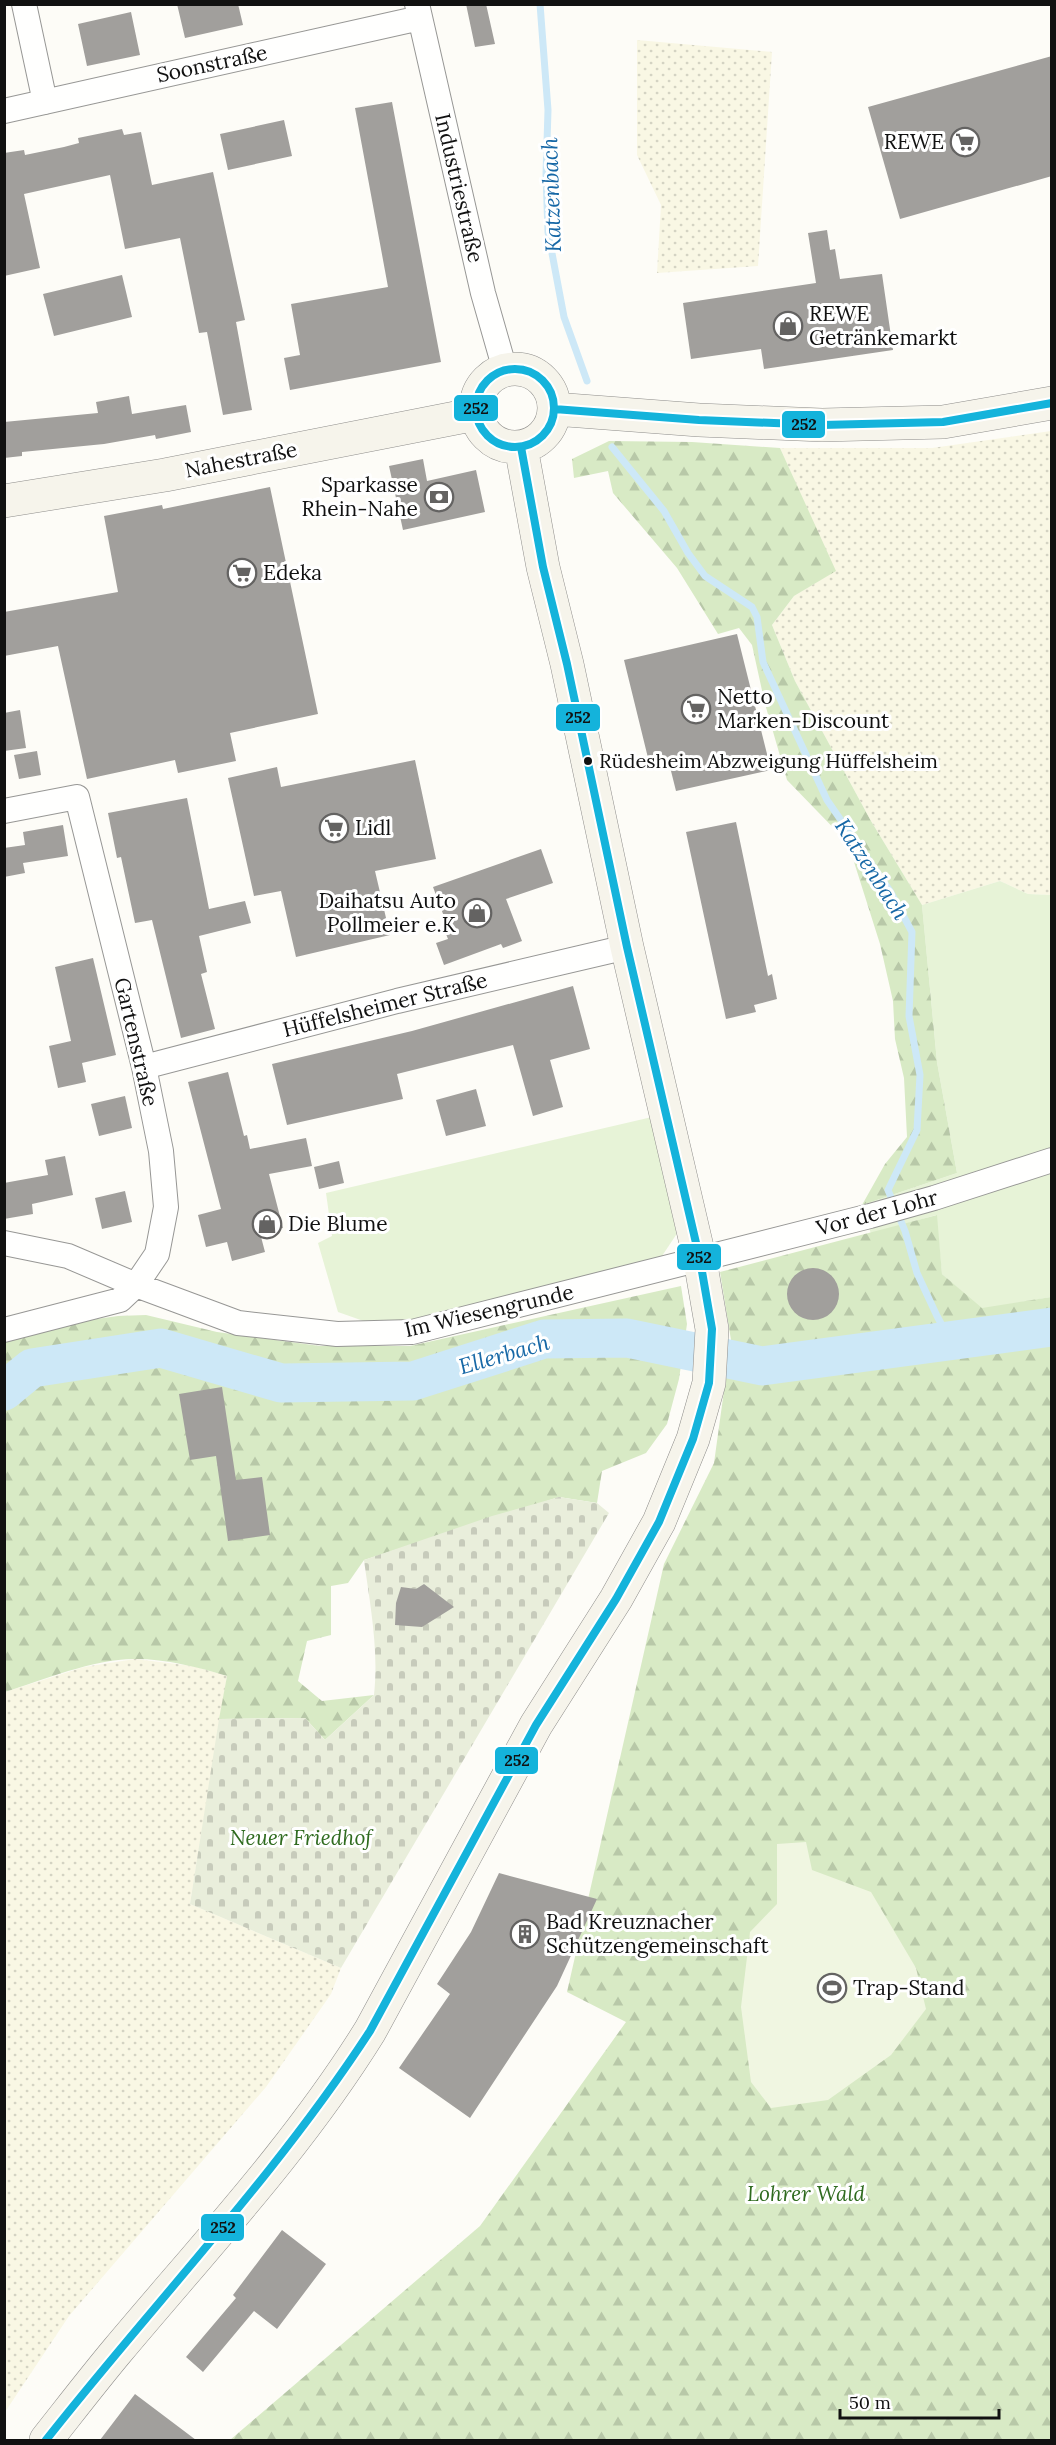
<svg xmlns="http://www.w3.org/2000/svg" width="1056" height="2445" viewBox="0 0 1056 2445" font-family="Lora,serif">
  <defs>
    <pattern id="farmland-dots" width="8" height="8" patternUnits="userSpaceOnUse" patternTransform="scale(1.5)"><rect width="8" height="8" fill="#f9f7e4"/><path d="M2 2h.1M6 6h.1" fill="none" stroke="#d4d3c3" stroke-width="1.8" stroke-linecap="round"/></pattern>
    <pattern id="forest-firs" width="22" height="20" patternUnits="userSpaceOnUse" patternTransform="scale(1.5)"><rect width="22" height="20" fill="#d8eac5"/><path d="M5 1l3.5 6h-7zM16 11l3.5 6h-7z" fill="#b8c8a8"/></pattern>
    <pattern id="cemetery-stones" width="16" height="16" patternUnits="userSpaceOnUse" patternTransform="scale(1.5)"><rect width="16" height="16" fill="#e9eedb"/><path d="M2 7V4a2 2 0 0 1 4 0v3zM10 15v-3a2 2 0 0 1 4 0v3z" fill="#c7cbbb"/></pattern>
  </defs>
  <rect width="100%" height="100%" fill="#fdfcf7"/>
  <!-- farmland -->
  <path fill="url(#farmland-dots)" d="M637 40 772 52 758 266 657 273 661 205 637 155Z
    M1051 431V895L1028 894 1000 881 922 905 871 821 795 681 772 625 794 596 835 571 780 448H932Z
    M135 1659 193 1666 227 1676 190 1904 341 1968 331 1994 266 2087 69 2316 5 2412V1692L84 1667Z"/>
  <!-- grass -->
  <path fill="#e7f3d7" d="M1000 881 1028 894 1051 895V1297L982 1309 942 1274 936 1215 871 1234 862 1205 957 1173 937 1062 922 905Z
    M652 1117 678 1232 662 1256 420 1319 372 1324 338 1312 318 1243 332 1236 326 1193Z"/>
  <!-- forest -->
  <path fill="url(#forest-firs)" d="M609 441 692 442 780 448 836 571 794 596 772 625 795 681 871 821 922 905 937 1062 957 1173 862 1205 885 1164 907 1137 904 1078 895 1039 893 1001 880 944 848 843 787 780 765 704 752 645 739 628 718 634 677 568 613 493 608 471 574 478 572 459Z
    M937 1215 942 1274 982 1308 1051 1297V2440H230L480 2226 626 2022 567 1992 664 1564 714 1463 731 1340 720 1272Z
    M681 1286 687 1324 679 1379 667 1424 646 1453 602 1471 597 1503 559 1497 364 1560 348 1583 331 1586V1635L307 1641 298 1681 322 1701 374 1695 325 1740 305 1718 219 1719 227 1676C198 1667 166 1659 136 1659 97 1658 42 1680 5 1692V1336L68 1323 118 1316 146 1315 217 1332 320 1346H410Z"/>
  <!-- cemetery -->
  <path fill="url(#cemetery-stones)" d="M559 1497 597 1503 609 1513 341 1968 190 1904 219 1719 305 1718 325 1740 374 1695C379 1649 370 1605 364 1560L492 1516Z"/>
  <!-- pitch -->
  <path fill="#f0f6e1" d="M806 1842 812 1870 871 1892 916 1968 926 2009 891 2055 828 2100 771 2108 751 2082 741 2007 750 1932 777 1904V1844Z"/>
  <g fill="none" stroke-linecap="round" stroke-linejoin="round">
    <!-- stream -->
    <path stroke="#cde8f7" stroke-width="7" d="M540 4 548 110 546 175 548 232 564 317 587 381
      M612 447 664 511 688 553 705 576 752 607 757 617 763 662 827 800 890 891 912 932 909 1016 920 1075 917 1130 888 1190 905 1231 917 1273 937 1316 951 1342"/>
    <!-- river -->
    <path stroke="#cde8f7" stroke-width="39" d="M4 1391 32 1368 161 1348 281 1383 413 1381 544 1339 627 1338 762 1366 1052 1327"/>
  </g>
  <!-- building -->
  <path fill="#a19f9c" d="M177 4H238L243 25 185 38Z
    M466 4H486L495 44 475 47Z
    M131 12 140 55 87 66 78 24Z
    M1052 56V176L900 219 868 107Z
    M392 102 441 362 290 390 284 358 300 355 291 304 388 287 355 108Z
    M284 120 292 156 228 170 220 134Z
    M122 129 124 135 141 132 152 185 213 172 245 320 236 322 252 410 223 415 207 332 199 333 180 238 125 249 110 175 24 194 40 268 4 276V153L24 150 25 155 64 147 79 143 78 138Z
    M827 230 830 250 835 249 840 279 882 274 893 350 764 369 761 349 691 359 683 303 816 283 808 233Z
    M122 275 132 317 54 336 43 294Z
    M129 396 132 414 186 405 191 432 156 439 155 435 104 444 22 452V456L4 458V422L98 413 96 402Z
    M423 459 427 481 476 470 485 512 403 530 389 466Z
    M270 487 318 714 230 733 236 761 178 773 175 760 87 779 58 646 4 656V612L118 592 104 516 162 505 163 509Z
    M737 634 771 770 676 791 668 759 649 762 624 660Z
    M20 710 26 748 4 751V713Z
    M37 751 41 775 19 779 14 755Z
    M415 760 436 859 375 871 390 935 296 957 281 891 254 896 228 778 277 767 281 787Z
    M187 798 209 909 245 901 251 923 199 936 207 972 201 974 215 1029 181 1038 152 920 135 923 121 857 117 858 108 813Z
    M736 822 768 976 772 974 777 999 754 1005 756 1012 726 1019 686 832Z
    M63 825 68 856 23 863 25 873 4 877V848L25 845 23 832Z
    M541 849 553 883 506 899 522 941 503 948 501 944 444 965 436 943 448 939 442 924 446 922 433 887Z
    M93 958 116 1055 82 1063 86 1082 58 1088 49 1046 71 1041 55 967Z
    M573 986 590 1049 550 1060 563 1107 533 1116 513 1045 397 1074 403 1099 287 1125 272 1064 412 1031Z
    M228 1072 244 1136 247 1135 250 1149 306 1138 312 1166 269 1174 283 1228 260 1233 265 1252 232 1261 227 1242 206 1247 198 1215 221 1209 188 1082Z
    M476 1089 486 1126 446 1136 436 1100Z
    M125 1096 132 1128 99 1136 91 1104Z
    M65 1156 73 1195 32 1204 33 1214 4 1219V1183L48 1175 45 1160Z
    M339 1161 344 1183 319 1189 314 1167Z
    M125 1191 132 1222 102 1229 95 1198Z
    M787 1294a26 26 0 1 1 52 0a26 26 0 1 1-52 0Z
    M222 1387 236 1480 262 1477 270 1535 228 1541 216 1456 190 1460 179 1394Z
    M424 1584 454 1607 422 1627 395 1625 396 1603 401 1587 416 1589Z
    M499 1873 597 1899 557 1986 470 2118 399 2068 450 1994 437 1984 471 1932Z
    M282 2230 326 2264 277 2329 254 2311 203 2372 186 2357 236 2298 233 2295Z
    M135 2394 196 2440H100Z"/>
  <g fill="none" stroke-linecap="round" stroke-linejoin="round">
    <!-- street casing -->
    <g stroke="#979795" stroke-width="26">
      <path id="street" d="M24 4 45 102
        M417 4 483 293 505 370
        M4 111 420 18
        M4 811 77 797 144 1067 161 1151 166 1207 157 1254 136 1285 68 1256 4 1243
        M144 1067 397 1001 627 947
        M4 1330 120 1300 136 1285 238 1323 337 1334 412 1332 870 1216 934 1198 1052 1160"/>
    </g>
    <!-- secondary casing -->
    <g stroke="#8e8d8b" stroke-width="34">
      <path id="secondary" d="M476 408a39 39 0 1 1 78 0a39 39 0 1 1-78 0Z
        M554 409 699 420 822 425 943 422 1052 403
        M4 501 165 475 476 414
        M46 2440C69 2411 92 2381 117 2351 204 2247 298 2147 370 2031L536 1725 616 1599 659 1522 693 1439 709 1383 712 1329 700 1260 627 947 567 664 543 567 521 447"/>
    </g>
    <!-- street -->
    <use href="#street" stroke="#fffffe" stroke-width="24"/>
    <!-- secondary -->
    <use href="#secondary" stroke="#f6f4eb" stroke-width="33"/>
    <!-- bus-1 casing -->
    <g stroke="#fff" stroke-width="12">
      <path id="bus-1" d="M476 408a39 39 0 1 1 78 0a39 39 0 1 1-78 0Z
        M554 409 699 420 822 425 943 422 1052 403
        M46 2440C154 2303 275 2177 370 2031L536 1725 616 1599 659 1522 693 1439 709 1383 712 1329 700 1260 627 947 567 664 543 567 521 447"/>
    </g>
    <!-- bus-1 -->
    <use href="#bus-1" stroke="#14b3db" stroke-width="8"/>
  </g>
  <!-- icons -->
  <defs>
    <g id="supermarket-ring" transform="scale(1.5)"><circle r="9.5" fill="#fff" stroke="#646362" stroke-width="1.5"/><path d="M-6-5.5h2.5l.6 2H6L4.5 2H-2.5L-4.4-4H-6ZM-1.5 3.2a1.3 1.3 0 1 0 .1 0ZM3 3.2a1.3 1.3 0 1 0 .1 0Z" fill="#646362"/></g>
    <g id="shop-ring" transform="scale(1.5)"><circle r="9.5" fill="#fff" stroke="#646362" stroke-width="1.5"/><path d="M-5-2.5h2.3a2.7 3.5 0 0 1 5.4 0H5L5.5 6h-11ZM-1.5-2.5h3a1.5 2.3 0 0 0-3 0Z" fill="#646362"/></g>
    <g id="bank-ring" transform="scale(1.5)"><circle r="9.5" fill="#fff" stroke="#646362" stroke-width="1.5"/><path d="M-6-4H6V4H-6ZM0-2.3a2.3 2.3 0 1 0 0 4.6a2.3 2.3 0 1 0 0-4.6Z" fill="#646362"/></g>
    <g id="building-ring" transform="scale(1.5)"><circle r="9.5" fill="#fff" stroke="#646362" stroke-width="1.5"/><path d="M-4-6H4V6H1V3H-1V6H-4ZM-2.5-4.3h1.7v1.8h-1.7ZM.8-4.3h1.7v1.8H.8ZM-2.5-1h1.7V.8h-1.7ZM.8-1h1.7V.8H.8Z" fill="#646362"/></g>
    <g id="stadium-ring" transform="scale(1.5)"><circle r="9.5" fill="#fff" stroke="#646362" stroke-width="1.5"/><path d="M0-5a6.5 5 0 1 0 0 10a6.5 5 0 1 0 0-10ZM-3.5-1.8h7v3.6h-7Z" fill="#646362"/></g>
  </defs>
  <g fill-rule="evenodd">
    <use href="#supermarket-ring" x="965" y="142"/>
    <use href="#shop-ring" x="788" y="326"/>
    <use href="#bank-ring" x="439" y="497"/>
    <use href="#supermarket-ring" x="242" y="573"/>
    <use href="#supermarket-ring" x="696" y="709"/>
    <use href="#supermarket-ring" x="334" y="828"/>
    <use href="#shop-ring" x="477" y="913"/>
    <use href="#shop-ring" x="267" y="1224"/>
    <use href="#building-ring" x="525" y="1934"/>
    <use href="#stadium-ring" x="832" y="1988"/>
  </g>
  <!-- markers -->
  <circle fill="#111" stroke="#fff" stroke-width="2" cx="588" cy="761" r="5"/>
  <g text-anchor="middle" stroke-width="6" stroke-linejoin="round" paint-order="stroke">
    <!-- bus labels -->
    <g font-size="20" fill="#111" stroke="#fff" text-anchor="start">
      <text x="599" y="768">Rüdesheim Abzweigung Hüffelsheim</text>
    </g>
    <!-- street labels -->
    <g font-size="21" fill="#111" stroke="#fff">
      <text transform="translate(212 64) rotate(-12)" y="7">Soonstraße</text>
      <text transform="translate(459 188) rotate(77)" y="7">Industriestraße</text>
      <text transform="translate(241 460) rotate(-11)" y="7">Nahestraße</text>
      <text transform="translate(385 1005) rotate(-14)" y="7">Hüffelsheimer Straße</text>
      <text transform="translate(136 1042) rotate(77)" y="7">Gartenstraße</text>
      <text transform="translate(877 1213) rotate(-15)" y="7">Vor der Lohr</text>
      <text transform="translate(489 1311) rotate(-13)" y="7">Im Wiesengrunde</text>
    </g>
    <!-- poi labels -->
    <g font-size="21" fill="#111" stroke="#fff" text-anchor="start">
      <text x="944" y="149" text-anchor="end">REWE</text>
      <text x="809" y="321">REWE<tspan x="809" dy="24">Getränkemarkt</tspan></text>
      <text x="418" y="492" text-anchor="end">Sparkasse<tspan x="418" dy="24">Rhein-Nahe</tspan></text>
      <text x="263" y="580">Edeka</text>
      <text x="717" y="704">Netto<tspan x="717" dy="24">Marken-Discount</tspan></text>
      <text x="355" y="835">Lidl</text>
      <text x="456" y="908" text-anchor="end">Daihatsu Auto<tspan x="456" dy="24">Pollmeier e.K</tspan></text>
      <text x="288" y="1231">Die Blume</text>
      <text x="546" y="1929">Bad Kreuznacher<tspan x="546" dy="24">Schützengemeinschaft</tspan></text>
      <text x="853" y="1995">Trap-Stand</text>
    </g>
    <!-- park labels -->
    <g font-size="21" font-style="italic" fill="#2f6b1f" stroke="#fff">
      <text x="301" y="1845">Neuer Friedhof</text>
      <text x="806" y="2201">Lohrer Wald</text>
    </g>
    <!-- water labels -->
    <g font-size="22" font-style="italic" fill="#1768a6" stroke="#fff">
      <text transform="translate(551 195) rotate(-92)" y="8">Katzenbach</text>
      <text transform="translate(872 869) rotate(57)" y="8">Katzenbach</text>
      <text transform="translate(504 1354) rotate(-16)" y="8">Ellerbach</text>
    </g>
  </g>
  <g stroke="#fff" stroke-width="2">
    <rect x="453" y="394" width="46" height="28" rx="6" fill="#14b3db"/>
    <rect x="781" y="410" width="45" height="29" rx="6" fill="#14b3db"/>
    <rect x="555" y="703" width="46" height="29" rx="6" fill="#14b3db"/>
    <rect x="676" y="1243" width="46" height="28" rx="6" fill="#14b3db"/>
    <rect x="494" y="1746" width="45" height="29" rx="6" fill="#14b3db"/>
    <rect x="200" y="2213" width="45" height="29" rx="6" fill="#14b3db"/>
  </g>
  <g font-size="16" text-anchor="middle" font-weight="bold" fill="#111">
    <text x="476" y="414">252</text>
    <text x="804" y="430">252</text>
    <text x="578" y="723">252</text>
    <text x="699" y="1263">252</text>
    <text x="517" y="1766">252</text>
    <text x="223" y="2233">252</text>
  </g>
  <!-- border -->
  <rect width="1056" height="2445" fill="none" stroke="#111111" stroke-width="12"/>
  <!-- scale -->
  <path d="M840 2409v9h159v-9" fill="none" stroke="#111111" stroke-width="3"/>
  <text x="849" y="2409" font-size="18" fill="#111111" stroke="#ffffff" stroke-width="4.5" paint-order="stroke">50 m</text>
</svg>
